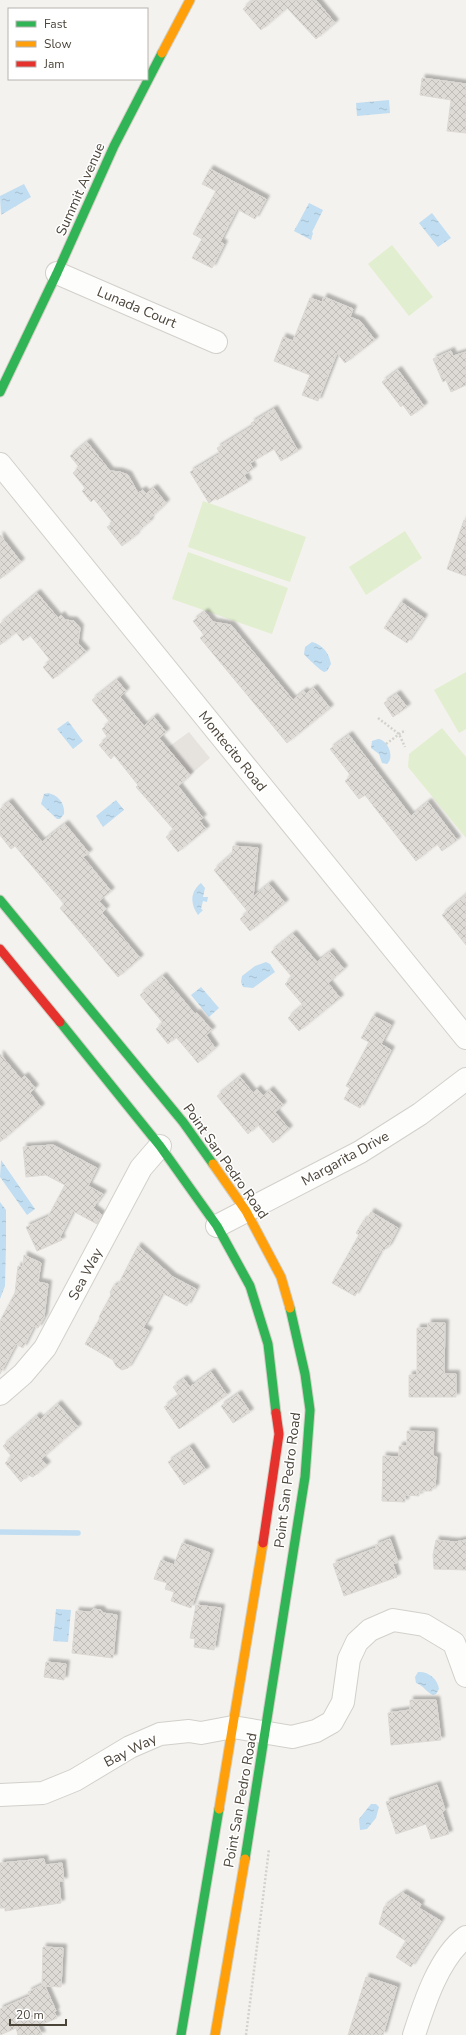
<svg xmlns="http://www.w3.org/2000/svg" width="466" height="2035" viewBox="0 0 466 2035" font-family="'Nunito Sans',sans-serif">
  <defs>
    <pattern id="water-ripples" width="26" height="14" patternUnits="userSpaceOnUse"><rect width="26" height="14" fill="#c0ddf1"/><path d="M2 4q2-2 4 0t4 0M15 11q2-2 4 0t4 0" fill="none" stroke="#a6bfcf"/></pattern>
    <pattern id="building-cross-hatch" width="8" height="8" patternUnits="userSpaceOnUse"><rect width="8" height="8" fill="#dedbd6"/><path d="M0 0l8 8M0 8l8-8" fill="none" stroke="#c0bdb8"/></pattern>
    <filter id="shadow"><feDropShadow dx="3.5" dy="-3.5" stdDeviation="1" flood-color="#0004"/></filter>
  </defs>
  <rect width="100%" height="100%" fill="#f4f2ee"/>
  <!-- park -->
  <path fill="#e1eecf" d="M392 245 433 297 409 316 368 264Z
    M203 501 306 537 290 582 188 547Z
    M405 531 422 558 366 595 349 567Z
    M188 552 288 588 272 634 172 599Z
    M466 672V729L459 733 434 690Z
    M442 728 466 757V838L408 767 409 754Z"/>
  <!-- parking -->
  <path fill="#e6e3df" d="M189 732 210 758 190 775 167 748Z"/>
  <!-- water -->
  <path fill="url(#water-ripples)" d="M389 100 390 113 357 116 356 103Z
    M24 184 31 197 1 215 0 196Z
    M309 203 323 210 312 232 313 233 311 240 294 231Z
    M432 213 451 238 438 247 419 223Z
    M312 642C323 645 329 653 331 664L327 671 324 672C320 670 307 658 304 654L305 647Z
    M68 721 83 741 73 749 57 729Z
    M378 739C388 740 395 757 387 764L382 763 379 754 371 748 372 741Z
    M48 793C58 795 65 803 64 814L60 819H57L41 804 44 794Z
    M116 800 124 810 103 827 96 816Z
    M201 883 205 888 203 897H208L207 902 203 901 201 909 203 910 198 915C190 904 190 892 201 883Z
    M266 962 270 964 275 972 253 988 243 987 241 982 242 976 255 966Z
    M201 987 219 1008 209 1017 191 995Z
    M1 1160 35 1209 27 1215 0 1177Z
    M0 1202 6 1210V1244L5 1286 0 1299Z
    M56 1609 71 1610 68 1642 53 1641Z
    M418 1672C428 1671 438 1679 439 1689L436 1694 433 1695C426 1692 424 1686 416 1683L415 1677Z
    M371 1804H376L379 1807 376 1818 367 1829 360 1830 359 1819Z"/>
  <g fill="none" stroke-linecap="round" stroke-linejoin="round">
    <!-- stream -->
    <path stroke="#c0ddf1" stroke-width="5.5" d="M0 1532 78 1533"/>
  </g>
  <!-- building -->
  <path fill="url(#building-cross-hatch)" stroke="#dcd9d4" filter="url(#shadow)" d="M253 0H316L335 23 316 39 287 8 261 30 243 9Z
    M422 78 466 84V133L447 131 451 100 420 95Z
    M210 169 266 199 255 219 237 209 220 242 224 244 212 268 192 258 202 239 193 234 216 191 202 184Z
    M324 297 353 309 350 317 360 321 375 340 345 363 337 353 318 401 302 395 310 375 274 361 283 337 293 341 310 298 322 302Z
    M451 351 453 356 466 352V385L451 392 446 380 443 382 433 359Z
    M398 370 424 406 411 416 403 405 401 407 382 382Z
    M274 409 298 451 281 461 274 449 250 463 253 469 244 475 248 482 217 500 216 498 209 503 190 472 220 454 217 448 253 426 251 423Z
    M87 442 110 471 120 472 128 475 138 493 143 490 146 494 154 488 166 503 149 519 150 521 135 534 136 535 122 546 107 527 113 523 94 499 91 502 82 491 85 488 73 473 79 467 70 456Z
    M464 520 466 521V576L447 569Z
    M0 535 21 562 0 579Z
    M37 593 58 618 61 615 65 620 74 621 80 628 78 643 86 652 53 679 43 667 51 661 30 635 23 641 16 632 0 645V624Z
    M401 602 424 618 407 643 384 628Z
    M205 612 213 622 231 625 293 700 304 691 306 694 314 688 330 708 287 743 200 638 204 635 193 621Z
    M117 680 126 691 120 697 144 726 154 717 166 732 159 738 190 775 178 786 203 818 199 820 206 829 178 852 166 837 174 830 136 787 138 785 114 755 111 759 99 745 108 738 102 729 110 722 92 700Z
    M397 694 407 707 393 717 384 703Z
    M349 735 411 816 428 802 457 840 442 851 437 844 416 861 365 795 359 799 345 781 351 776 330 749Z
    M9 802 42 842 65 824 89 853 83 857 111 891 99 901 106 909 102 913 140 958 118 977 60 908 64 904 43 879 15 846 11 849 0 835V809Z
    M233 846 258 848 253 897 269 884 285 903 250 931 240 919 248 912 214 870 232 854Z
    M466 895V945L442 915Z
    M293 934 317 962 330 952 344 969 328 983 340 998 299 1031 288 1018 303 1005 285 984 292 977 271 952Z
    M163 976 195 1014 197 1013 212 1030 206 1035 215 1048 198 1063 176 1037 168 1044 156 1029 163 1023 140 995Z
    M373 1016 391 1025 381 1044 391 1050 360 1108 344 1099 350 1088 346 1086 369 1042 361 1038Z
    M0 1054 21 1079 25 1076 35 1088 30 1093 41 1107 0 1142Z
    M240 1077 253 1093 257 1089 263 1096 270 1090 283 1105 275 1112 289 1129 273 1143 258 1125 248 1134 217 1096Z
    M53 1145 97 1168 88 1186 103 1194 93 1208 102 1215 97 1224 73 1211 60 1237 62 1240 37 1251 26 1227 48 1217 65 1185 46 1175 26 1177 23 1147Z
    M371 1212 398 1228 388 1247 383 1251 381 1250 355 1296 332 1283 359 1235 356 1233 364 1220 366 1221Z
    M138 1246 173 1277 196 1289 187 1306 162 1293 143 1328 149 1331 128 1368 122 1370 116 1366 113 1360 85 1344 100 1318 99 1317 111 1295 110 1292 113 1287 118 1285Z
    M24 1255 41 1263 38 1282 48 1284 44 1317 38 1328 34 1326 23 1348 16 1344 0 1374V1321L15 1293 18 1266 23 1267Z
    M428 1323H445L444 1374H456V1397H409V1375H417V1328H428Z
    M211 1372 227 1395 179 1429 164 1407 179 1396 173 1387 184 1379 190 1387Z
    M238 1394 250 1412 233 1423 221 1406Z
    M58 1404 78 1427 41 1459 47 1465 33 1477 28 1475 21 1482 5 1463 12 1457 3 1446 37 1416 40 1420Z
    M407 1431 434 1432 433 1456 437 1457 435 1488H432V1491H419V1496L405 1495V1502L382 1501 383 1456 399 1457V1446H407Z
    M190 1447 206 1470 184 1485 168 1462Z
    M390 1539 398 1562 393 1564 397 1577 344 1596 333 1564 376 1548 375 1545Z
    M436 1540 455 1542 466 1540V1570L434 1569 433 1555Z
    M182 1543 210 1553 191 1608 171 1601 174 1592 165 1589 167 1583 154 1579 161 1560 174 1565Z
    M196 1605 221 1608 214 1650 194 1647 195 1639 190 1638Z
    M93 1609 101 1610 103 1613 117 1615 113 1658 72 1653 76 1611 90 1612Z
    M46 1662 66 1664 64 1680 44 1677Z
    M410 1700H436L441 1740 391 1745 388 1713 410 1710Z
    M437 1785 445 1810 442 1812 449 1834 431 1839 426 1824 396 1834 386 1802Z
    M44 1859 45 1865 62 1863 64 1881H59L61 1903 5 1911V1908H0V1863Z
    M403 1893 421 1904 419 1908 441 1921 411 1967 396 1957 406 1941 379 1924 384 1907Z
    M43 1947 63 1948 61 1987 45 1986 56 2011 54 2012 57 2018 38 2026 42 2035H18L16 2028 0 2035V2009L30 1996 28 1992 42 1985Z
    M366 1977 397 1987 383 2035H348Z"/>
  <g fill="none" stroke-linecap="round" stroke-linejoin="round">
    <!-- street casing -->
    <g stroke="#d2d0cb" stroke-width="24">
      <path id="street" d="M57 273 216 342
        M0 464 466 1038
        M217 1226 360 1152 420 1114 466 1079
        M0 1394 23 1374 45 1348 141 1168 160 1146
        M0 1795 43 1793 75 1780 130 1747 160 1734 189 1731 201 1733 233 1727 292 1737 316 1731 332 1722 343 1702 349 1659 357 1642 370 1630 393 1620 424 1625 454 1643 466 1676
        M414 2035C424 2004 439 1957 466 1937"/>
    </g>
    <!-- fast casing -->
    <g stroke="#d3cfc5" stroke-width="11">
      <path id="fast" d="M0 392 57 273 114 146 162 53
        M0 900 183 1122 213 1164
        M60 1022 160 1146 217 1226 250 1286 268 1344 276 1413
        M245 1859 305 1477 310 1410 305 1374 290 1308
        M181 2035 219 1809"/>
    </g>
    <!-- slow casing -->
    <g stroke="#d3cfc5" stroke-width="11">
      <path id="slow" d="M162 53 190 0
        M213 1164 246 1211 281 1277 290 1308
        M219 1809 263 1543
        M215 2035 245 1859"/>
    </g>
    <!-- jam casing -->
    <g stroke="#d3cfc5" stroke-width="11">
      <path id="jam" d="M0 949 60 1022
        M263 1543 279 1434 276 1413"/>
    </g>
    <!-- path -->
    <path stroke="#d3d2cc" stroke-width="2.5" stroke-dasharray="2 2" stroke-linecap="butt" d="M378 718 399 734 405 747
      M386 744 402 732 406 731
      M246 2035 269 1849"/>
    <!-- street -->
    <use href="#street" stroke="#fdfdfc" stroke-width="22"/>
    <!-- fast -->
    <use href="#fast" stroke="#30b455" stroke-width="9"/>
    <!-- slow -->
    <use href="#slow" stroke="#ff9f0a" stroke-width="9"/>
    <!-- jam -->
    <use href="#jam" stroke="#e5322d" stroke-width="9"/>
  </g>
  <g text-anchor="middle" stroke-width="3" stroke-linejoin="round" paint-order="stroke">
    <!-- street labels -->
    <g font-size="14" fill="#4b4439" stroke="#fff">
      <text transform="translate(80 189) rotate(-66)" y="5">Summit Avenue</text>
      <text transform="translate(137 307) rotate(23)" y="5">Lunada Court</text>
      <text transform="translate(233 751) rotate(51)" y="5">Montecito Road</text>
      <text transform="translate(345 1158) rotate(-29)" y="5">Margarita Drive</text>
      <text transform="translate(226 1161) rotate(55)" y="5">Point San Pedro Road</text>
      <text transform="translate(85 1274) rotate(-62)" y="5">Sea Way</text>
      <text transform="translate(287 1480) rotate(-83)" y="5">Point San Pedro Road</text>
      <text transform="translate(130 1750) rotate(-27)" y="5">Bay Way</text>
      <text transform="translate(240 1800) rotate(-80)" y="5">Point San Pedro Road</text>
    </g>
  </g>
  <!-- legend -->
  <rect x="8" y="8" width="140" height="72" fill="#ffffff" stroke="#b7b4b0"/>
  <rect x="16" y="21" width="20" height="6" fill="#30b455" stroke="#b7b4b0"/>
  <text x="44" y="28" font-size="12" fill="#4b4439">Fast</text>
  <rect x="16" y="41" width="20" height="6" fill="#ff9f0a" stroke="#b7b4b0"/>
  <text x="44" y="48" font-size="12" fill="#4b4439">Slow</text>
  <rect x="16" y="61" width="20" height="6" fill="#e5322d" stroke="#b7b4b0"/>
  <text x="44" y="68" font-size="12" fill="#4b4439">Jam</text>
  <!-- scale -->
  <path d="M10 2019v6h56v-6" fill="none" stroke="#4b4439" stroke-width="2"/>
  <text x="16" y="2019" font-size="12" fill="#4b4439" stroke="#ffffff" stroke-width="3" paint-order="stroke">20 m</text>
</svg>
